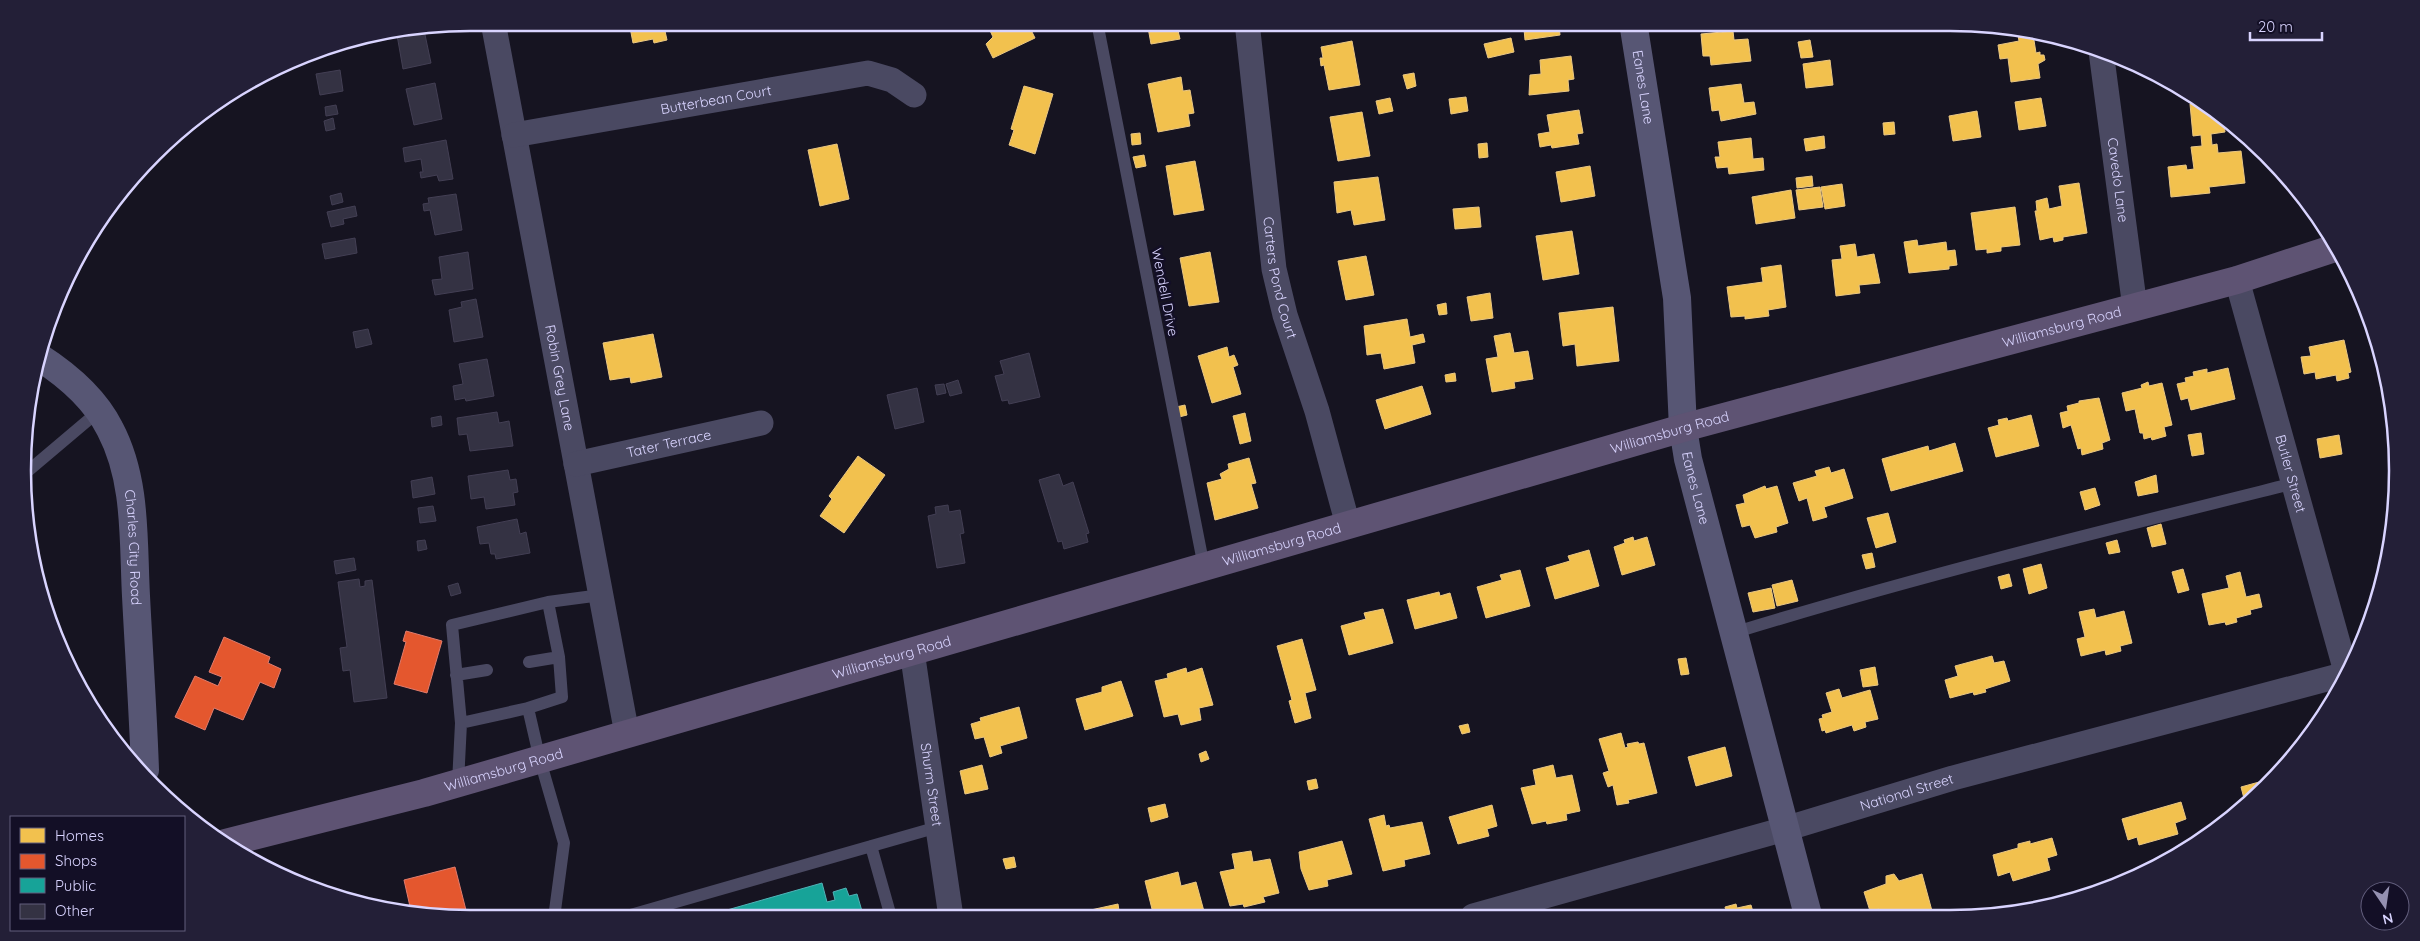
<svg xmlns="http://www.w3.org/2000/svg" width="2420" height="941" viewBox="0 0 2420 941" font-family="Quicksand,sans-serif">
  <rect width="100%" height="100%" fill="#161421"/>
  <!-- homes -->
  <path fill="#f2c14e" stroke="#eac783" d="M629 22H663L667 40 654 43 653 39 633 43Z
    M986 22H1027L1035 38 993 58 986 44 993 37Z
    M1147 22H1176L1180 39 1151 44Z
    M1515 22H1564L1565 24 1559 25 1560 35 1525 40 1524 29 1516 31Z
    M1733 31 1734 40 1748 39 1751 61 1711 65 1710 56H1703L1701 34Z
    M2033 34 2036 53 2040 52V55H2044L2045 60 2038 64 2040 78 2011 82 2008 58 2000 59 1998 45 2019 41 2018 35Z
    M1511 38 1514 52 1488 58 1484 44Z
    M1810 40 1813 57 1801 58 1798 42Z
    M1352 41 1360 85 1329 90 1324 65 1321 66 1320 58H1323L1321 47Z
    M1571 56 1574 79 1568 80 1569 91 1529 95 1530 75 1541 74 1540 60Z
    M1830 60 1833 85 1806 88 1803 64Z
    M1414 73 1416 86 1407 89 1403 75Z
    M1181 77 1183 91 1190 90 1194 113 1188 114 1190 126 1158 132 1148 84Z
    M1741 84 1744 103 1754 102 1756 114 1721 121 1719 110 1712 111 1709 88Z
    M1024 86 1053 94 1035 154 1009 145 1014 130 1011 129Z
    M1466 97 1468 111 1451 114 1449 99Z
    M1390 98 1393 111 1379 114 1376 101Z
    M2041 98 2046 126 2019 130 2015 102Z
    M2202 102 2223 116 2225 132 2211 134 2212 145 2217 144 2218 153 2241 151 2245 183 2209 187 2210 193 2171 197 2168 167 2186 165 2187 170 2194 169 2191 147 2202 146 2201 135 2193 136 2190 104Z
    M1579 110 1583 133 1577 134 1579 144 1552 148 1551 145 1540 147 1538 134 1550 132 1547 115Z
    M1977 111 1981 137 1953 141 1949 116Z
    M1362 112 1370 156 1338 161 1330 117Z
    M1894 122 1895 134 1884 135 1883 123Z
    M1140 133 1141 144 1132 145 1131 134Z
    M1824 136 1825 148 1806 151 1804 139Z
    M1751 138 1753 159 1763 158 1764 170 1729 174 1728 167 1717 168 1715 157H1720L1718 142Z
    M1487 143 1488 157 1479 158 1478 144Z
    M837 144 849 199 820 206 808 150Z
    M1144 155 1146 166 1136 168 1133 157Z
    M1195 161 1204 210 1174 215 1166 166Z
    M1590 166 1595 196 1561 202 1556 172Z
    M1812 176 1813 186 1797 188 1796 178Z
    M1378 177 1385 220 1354 225 1351 210 1337 213 1334 182Z
    M2079 183 2087 233 2063 237V240L2054 242 2053 237 2040 240 2035 211H2037L2036 201 2047 198 2049 209 2062 206 2059 186Z
    M1842 184 1845 206 1825 209 1821 187Z
    M1820 187 1823 207 1799 210 1796 190Z
    M1791 190 1795 218 1756 224 1752 197Z
    M1479 207 1481 227 1455 229 1453 209Z
    M2015 207 2020 245 2001 247V251L1987 253V249L1976 250 1971 213Z
    M1572 231 1579 274 1543 280 1536 236Z
    M1917 240 1918 246 1946 242 1947 251 1955 250 1957 265 1949 266V269L1909 273 1904 242Z
    M1855 244 1857 257 1874 254 1880 283 1859 285 1860 293 1836 296 1832 260 1842 259 1840 246Z
    M1210 252 1219 302 1189 306 1180 258Z
    M1366 256 1374 295 1346 300 1338 261Z
    M1781 265 1786 307 1768 310 1769 316 1745 319V316L1731 317 1727 287 1763 282 1761 268Z
    M1490 293 1493 318 1471 321 1467 297Z
    M1446 303 1447 314 1439 315 1437 305Z
    M1613 307 1619 361 1577 366 1575 344 1563 346 1559 313Z
    M1172 312 1173 319 1166 321 1164 314Z
    M1407 319 1410 337 1423 334 1425 342 1412 345 1415 363 1384 369 1381 353 1367 355 1364 326Z
    M1510 333 1514 353 1528 351 1533 379 1514 382 1515 388 1492 392 1486 359 1498 357 1494 336Z
    M653 334 662 377 631 383 630 377 610 380 603 343Z
    M2344 340 2351 372 2348 373 2349 378 2337 381 2336 375 2316 379 2315 372 2304 374 2301 357 2311 356 2309 347Z
    M1227 347 1229 357 1234 355 1238 365 1233 367 1241 394 1212 403 1198 356Z
    M2228 368 2235 399 2191 410 2188 398 2181 400 2177 384 2186 382 2185 378 2194 376 2193 372 2207 369V373Z
    M1455 373 1456 381 1446 382 1445 375Z
    M2148 382 2149 386 2162 383 2172 425 2164 427 2166 436 2152 440 2151 437 2144 439 2143 433H2140L2135 409 2126 411 2122 393 2142 388 2141 385Z
    M1422 386 1431 414 1385 429 1376 400Z
    M2099 398 2110 440 2102 443 2103 449 2082 455 2081 448 2078 449 2071 425 2063 428 2060 413 2068 411 2067 406 2079 403V401Z
    M1185 405 1187 415 1179 417 1176 407Z
    M1245 413 1251 441 1240 444 1233 416Z
    M2031 415 2039 446 1996 457 1988 428 1999 425 1998 420 2007 418 2008 421Z
    M2201 433 2204 454 2192 456 2188 435Z
    M2339 435 2342 454 2320 458 2317 439Z
    M1955 443 1963 471 1891 491 1882 459 1928 446 1929 451Z
    M858 456 885 475 844 533 820 516 832 499 829 496Z
    M1249 458 1256 483 1251 484 1258 508 1215 520 1207 483 1222 479 1220 474 1229 469 1228 464Z
    M1829 467 1831 473 1844 469 1853 498 1824 507 1827 517 1813 521 1807 498 1799 501 1793 483 1817 476 1815 471Z
    M2395 467 2396 492 2389 469Z
    M2156 475 2158 492 2138 496 2135 482Z
    M1765 486 1766 489 1777 486 1788 523 1776 527 1777 532 1755 538 1750 525 1742 527 1736 505 1745 503 1743 495Z
    M2095 488 2100 505 2085 510 2080 492Z
    M1888 513 1896 542 1876 548 1867 518Z
    M2161 524 2166 544 2152 547 2147 528Z
    M1633 537 1634 541 1647 537 1655 565 1622 575 1614 547 1625 543 1624 540Z
    M2117 540 2120 552 2109 554 2106 543Z
    M1589 550 1599 586 1555 599 1546 568 1570 561 1568 556Z
    M1872 553 1875 567 1866 569 1862 555Z
    M2041 564 2047 588 2029 594 2023 569Z
    M2183 569 2189 590 2178 593 2172 572Z
    M1520 570 1530 606 1486 618 1477 587 1502 580 1500 575Z
    M2240 572 2246 597 2259 594 2262 607 2250 610 2251 614 2236 618 2237 622 2226 625 2225 622 2209 625 2202 594 2229 588 2226 576Z
    M2009 574 2012 586 2001 589 1998 577Z
    M1792 580 1798 601 1777 606 1772 585Z
    M1771 588 1775 608 1753 612 1748 593Z
    M1439 592 1440 596 1450 593 1457 618 1415 629 1407 600Z
    M1383 609 1393 643 1349 655 1341 626 1366 619 1364 613Z
    M2094 609 2096 618 2124 611 2132 643 2120 646 2121 651 2106 655 2105 650 2081 656 2077 639 2085 637 2079 612Z
    M1302 639 1316 690 1305 693 1311 718 1295 723 1289 701 1292 700 1277 646Z
    M1992 656 1994 663 2004 661 2010 681 1985 689 1986 692 1974 695 1973 692 1950 698 1945 680 1958 676 1955 666Z
    M1686 658 1689 674 1681 675 1678 659Z
    M1875 667 1878 685 1863 687 1860 670Z
    M1186 668 1187 673 1202 668 1213 705 1199 708 1201 720 1181 725 1178 714 1164 717 1155 681 1168 678 1167 674Z
    M1121 681 1133 716 1085 730 1076 699 1102 692V687Z
    M1839 689 1842 698 1870 690 1878 719 1865 722 1866 727 1854 731 1852 725 1826 733 1825 730 1822 731 1819 719 1823 718 1822 715 1832 712 1826 693Z
    M1019 707 1027 738 1000 746 1002 753 990 757 984 737 975 739 971 724 981 721 980 718Z
    M1468 724 1470 732 1462 734 1459 726Z
    M1621 733 1625 748 1628 747 1627 744 1638 742 1639 744 1644 743 1657 793 1628 800 1629 803 1617 805 1613 785 1608 787 1603 773 1609 771 1599 739Z
    M1725 747 1732 776 1696 786 1688 757Z
    M1206 751 1209 759 1201 762 1199 754Z
    M982 765 988 789 965 794 960 771Z
    M1553 765 1556 778 1572 775 1580 811 1566 814 1567 820 1547 824 1546 821 1532 824 1521 788 1536 785 1533 770Z
    M1316 779 1318 788 1309 790 1307 781Z
    M2270 779 2246 806 2241 787Z
    M2181 802 2186 819 2175 823 2178 834 2139 845 2137 837 2128 840 2122 819Z
    M1165 804 1168 817 1151 822 1148 808Z
    M1492 805 1497 826 1487 829 1489 836 1458 844 1449 817Z
    M1384 815 1386 826 1389 825 1390 828 1422 822 1430 854 1404 860 1405 866 1383 871 1369 819Z
    M2052 838 2057 855 2047 858 2050 870 2013 881 2010 872 1998 876 1993 855 2018 848V844L2030 841V844Z
    M1342 841 1352 874 1327 880 1328 886 1309 890 1301 869 1299 852Z
    M1251 851 1253 862 1270 859 1279 893 1263 897 1265 902 1244 907 1243 904 1230 906 1220 872 1235 869 1232 854Z
    M1014 857 1016 867 1006 869 1003 859Z
    M1178 872 1181 886 1196 882 1205 915 1154 917 1145 881Z
    M1894 874 1899 881 1922 874 1932 911 1917 915 1915 913 1881 915 1879 909 1870 911 1864 892 1886 884V876Z
    M1118 904 1120 917H1069L1068 915Z
    M1736 904 1737 908 1751 905 1753 912 1764 910 1765 915H1713L1726 911 1725 907Z"/>
  <!-- shops -->
  <path fill="#e4572e" stroke="#e17c6d" d="M406 631 442 641 427 693 394 684 406 642 403 641Z
    M224 637 270 657 268 663 281 669 274 688 260 682 243 720 214 708 205 730 175 717 195 676 218 686 222 677 209 672Z
    M455 867 468 918 411 911 404 880Z"/>
  <!-- public -->
  <path fill="#17a398" stroke="#51b2b7" d="M822 883 827 902 835 900 833 892 846 888 849 896 857 894 864 918H699Z"/>
  <!-- building -->
  <path fill="#343243" stroke="#433f54" d="M424 30 431 63 403 69 397 35Z
    M340 70 343 91 320 95 316 74Z
    M435 83 442 119 414 125 406 89Z
    M336 105 338 114 326 116 325 107Z
    M333 118 335 129 326 131 324 121Z
    M446 140 453 179 439 181 437 175 421 178 420 172H423L421 159 405 162 403 148Z
    M341 193 343 202 332 205 330 196Z
    M456 194 462 230 435 235 430 210 424 211 423 204 429 203 428 198Z
    M355 206 357 216 343 219 344 224 331 227 327 212Z
    M355 238 357 253 325 259 322 244Z
    M468 252 473 289 435 295 432 280 442 279 439 257Z
    M476 299 483 337 454 342 449 310 462 307 461 302Z
    M368 329 372 344 356 348 353 332Z
    M1029 353 1040 397 1009 404 1008 400 1002 401 995 376 1004 374 1000 361Z
    M487 359 494 396 466 401 465 398 455 400 453 386 463 384 459 364Z
    M958 380 962 393 950 396 946 384Z
    M944 384 946 393 937 395 935 385Z
    M917 388 924 422 895 429 887 395Z
    M497 412 499 423 509 421 513 446 470 451 467 434 459 435 457 418Z
    M441 416 442 425 432 427 431 418Z
    M508 470 510 480 516 479 518 492 513 493 515 505 486 509 484 497 471 499 468 476Z
    M1059 474 1063 486 1073 482 1089 533 1086 534 1088 542 1064 549 1062 541 1058 542 1039 480Z
    M432 477 435 494 413 498 411 481Z
    M948 505 949 512 960 510 964 533 960 534 965 563 937 568 928 516 936 514 935 507Z
    M433 506 436 521 420 523 418 508Z
    M517 519 520 534 526 532 530 553 496 559 495 554H491L489 543 480 544 477 527Z
    M425 540 427 549 418 551 417 541Z
    M354 558 356 570 336 574 334 561Z
    M359 579 360 587 365 586V581L372 580 387 698 354 702 350 670 343 671 340 648 347 647 338 582Z
    M458 583 461 593 451 596 448 586Z"/>
  <g fill="none" stroke-linecap="round" stroke-linejoin="round">
    <!-- lane -->
    <path stroke="#4a4962" stroke-width="12" d="M1097 22 1204 567
      M28 471 99 411
      M548 602 601 595
      M1733 633C1918 576 2106 530 2295 483
      M529 662 559 657
      M456 675 487 670
      M528 708 461 723 452 625 548 602 559 657 562 697 528 708 540 760 564 843 554 918
      M458 783 461 723
      M871 846 891 917
      M620 918 938 827"/>
    <!-- street -->
    <g stroke="#4a4962" stroke-width="25">
      <path id="s1" d="M493 22 627 734"/>
      <path id="s2" d="M1247 22 1274 269 1285 315 1317 411 1348 525"/>
      <path id="s3" d="M2101 51 2135 308"/>
      <path id="s4" d="M514 135 868 73 892 80 914 95"/>
      <path id="s5" d="M2237 280 2345 668"/>
      <path id="s6" d="M576 464 761 423"/>
      <path id="s7" d="M912 651 951 917"/>
      <path id="s8" d="M1473 916 1785 829 1953 778 2342 675"/>
    </g>
    <!-- secondary -->
    <g stroke="#575674" stroke-width="28">
      <path id="s9" d="M1633 22 1677 298 1683 428 1688 459 1808 915"/>
      <path id="s10" d="M39 357C67 375 95 399 110 429 137 480 133 540 136 596 139 654 143 712 145 770"/>
    </g>
    <!-- primary -->
    <path stroke="#5e5373" stroke-width="28" id="s11" d="M225 843 424 793 1683 428 2237 280 2338 247"/>
  </g>
  <g text-anchor="middle" stroke-width="5" stroke-linejoin="round" paint-order="stroke">
    <!-- street labels -->
    <g font-size="14" fill="#d9d4ff" stroke="#130f26">
      <text dy="5" stroke="none"><textPath href="#s9" startOffset="66">Eanes Lane</textPath></text>
      <text dy="5" stroke="none"><textPath href="#s4" startOffset="205">Butterbean Court</textPath></text>
      <text dy="5" stroke="none"><textPath href="#s3" startOffset="130">Cavedo Lane</textPath></text>
      <text dy="5" stroke="none"><textPath href="#s2" startOffset="258">Carters Pond Court</textPath></text>
      <text transform="translate(1165 292) rotate(79)" y="5">Wendell Drive</text>
      <text dy="5" stroke="none"><textPath href="#s11" startOffset="1908">Williamsburg Road</textPath></text>
      <text dy="5" stroke="none"><textPath href="#s1" startOffset="362">Robin Grey Lane</textPath></text>
      <text dy="5" stroke="none"><textPath href="#s11" startOffset="1502">Williamsburg Road</textPath></text>
      <text dy="5" stroke="none"><textPath href="#s6" startOffset="95">Tater Terrace</textPath></text>
      <text dy="5" stroke="none"><textPath href="#s5" startOffset="201">Butler Street</textPath></text>
      <text dy="5" stroke="none"><textPath href="#s9" startOffset="471">Eanes Lane</textPath></text>
      <text dy="5" stroke="none"><textPath href="#s11" startOffset="1098">Williamsburg Road</textPath></text>
      <text dy="5" stroke="none"><textPath href="#s10" startOffset="224">Charles City Road</textPath></text>
      <text dy="5" stroke="none"><textPath href="#s11" startOffset="692">Williamsburg Road</textPath></text>
      <text dy="5" stroke="none"><textPath href="#s11" startOffset="288">Williamsburg Road</textPath></text>
      <text dy="5" stroke="none"><textPath href="#s7" startOffset="135">Shurm Street</textPath></text>
      <text dy="5" stroke="none"><textPath href="#s8" startOffset="451">National Street</textPath></text>
    </g>
  </g>
  <!-- crop -->
  <path d="M0 0H2420V941H0ZM470 31H1950A439 439 0 0 1 2389 470V471A439 439 0 0 1 1950 910H470A439 439 0 0 1 31 471V470A439 439 0 0 1 470 31Z" fill="#231f37" fill-rule="evenodd"/>
  <path fill="none" stroke="#d9d4ff" stroke-width="2.5" d="M470 31H1950A439 439 0 0 1 2389 470V471A439 439 0 0 1 1950 910H470A439 439 0 0 1 31 471V470A439 439 0 0 1 470 31Z"/>
  <!-- legend -->
  <rect x="10" y="816" width="175" height="115" fill="#130f26" stroke="#625e7d"/>
  <rect x="20" y="828" width="25" height="15" fill="#f2c14e" stroke="#625e7d"/>
  <text x="55" y="841" font-size="15" fill="#d9d4ff">Homes</text>
  <rect x="20" y="854" width="25" height="15" fill="#e4572e" stroke="#625e7d"/>
  <text x="55" y="866" font-size="15" fill="#d9d4ff">Shops</text>
  <rect x="20" y="878" width="25" height="15" fill="#17a398" stroke="#625e7d"/>
  <text x="55" y="891" font-size="15" fill="#d9d4ff">Public</text>
  <rect x="20" y="904" width="25" height="15" fill="#343243" stroke="#625e7d"/>
  <text x="55" y="916" font-size="15" fill="#d9d4ff">Other</text>
  <!-- north arrow -->
  <g transform="translate(2385 906) rotate(167)"><circle r="24" fill="#130f26" stroke="#625e7d"/>
  <path d="M0-4L9 19L0 12L-9 19Z" fill="#9591b1"/>
  <text y="-8" font-size="14" font-weight="bold" text-anchor="middle" fill="#d9d4ff">N</text>
  </g>
  <!-- scale -->
  <path d="M2250 32v8h72v-8" fill="none" stroke="#d9d4ff" stroke-width="2.5"/>
  <text x="2258" y="32" font-size="15" fill="#d9d4ff" stroke="#130f26" stroke-width="4" paint-order="stroke">20 m</text>
</svg>
